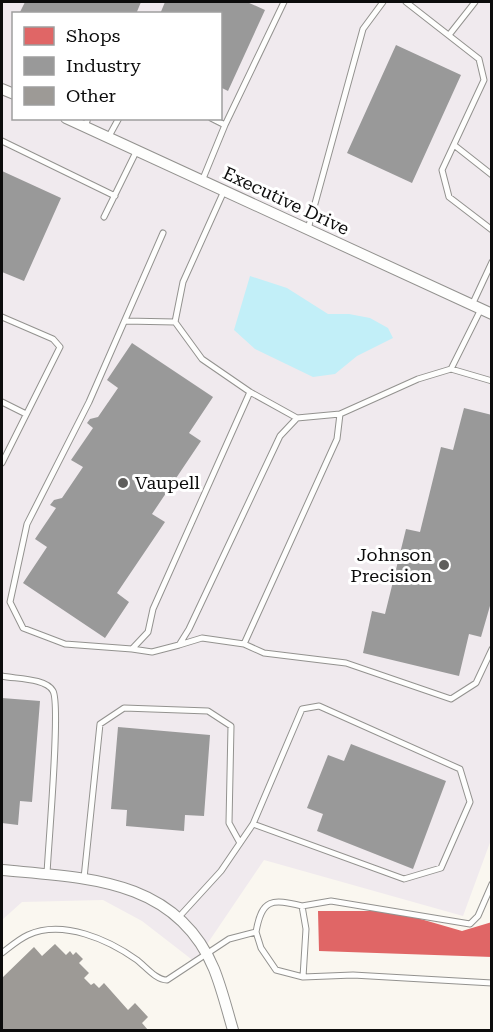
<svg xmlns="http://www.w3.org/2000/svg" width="493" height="1032" viewBox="0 0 493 1032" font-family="'Roboto Serif',serif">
  <rect width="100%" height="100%" fill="#faf7f0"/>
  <!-- industrial -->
  <path fill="#f0eaee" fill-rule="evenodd" d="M2 2H491L492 837 463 916 264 860 195 962 142 921 103 900 22 902 2 920ZM14 14H220V118H14Z"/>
  <!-- water -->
  <path fill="#c2eff8" d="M250 276 287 288 328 314H349L370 318 388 328 393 338 357 356 335 374 313 377 255 349 234 330Z"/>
  <!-- shops -->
  <path fill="#e06666" d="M318 911H393L462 931 492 922V957L319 951Z"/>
  <!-- industry -->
  <path fill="#999" d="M25 2H141L136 14H23L20 12Z
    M165 2H247L265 10 228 91 220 87V14H160Z
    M396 45 461 75 412 183 347 153Z
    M2 171 61 198 24 281 2 272Z
    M132 343 213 397 189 433 201 441 152 514 165 522 117 593 129 602 105 638 23 583 47 547 35 539 56 508 50 505 54 500 62 498 83 467 71 460 93 428 87 423 90 419 98 417 118 388 107 380Z
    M464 408 492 415V599L481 637 469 634 459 676 363 653 372 611 385 614 406 529 420 532 441 447 453 450Z
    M2 698 40 701 32 802 20 801 18 825 2 823Z
    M118 727 210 735 204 816 185 815 184 831 126 826 127 810 111 809Z
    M351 744 446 781 413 869 317 831 323 814 307 808 328 755 344 761Z"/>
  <!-- building -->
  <path fill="#9d9a96" d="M55 944 66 955 70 951 73 955 76 952 83 959 79 963 89 973 84 978 91 985 94 983 99 988 104 983 128 1010 135 1003 148 1017 142 1023 148 1030H2V978L34 947 42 956Z"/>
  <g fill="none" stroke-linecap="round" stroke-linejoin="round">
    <!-- lane casing -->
    <g stroke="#93928f" stroke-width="7">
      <path id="lane" d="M406 2 479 59 484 80 442 170 449 197 492 230
        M449 35 475 2
        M225 125 284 2
        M85 127 88 118
        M108 138 119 118
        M2 141 115 196
        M454 145 492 175
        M202 181 225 125 211 118
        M104 217 137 150
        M308 229 363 29 383 2
        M163 233 89 402 27 524 10 602 23 628 65 644 132 649 148 632 153 609 250 392 202 359 175 322 183 282 224 191
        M472 305 492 262
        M2 317 53 339 60 347 2 463
        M125 321 175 322
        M451 369 492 381
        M250 392 297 418
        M2 402 26 414
        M340 414 337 439 244 644 264 653 346 663 451 699 476 683 492 649
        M179 645 202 638 244 644
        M132 649 152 652 179 645 189 629 280 436 297 418 340 414 418 379 451 369 481 309
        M2 676C15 679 46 678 53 691 61 705 48 848 47 874
        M84 878 100 724 124 708 208 711 231 726 229 823 240 843
        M302 906 331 901 470 924 478 916 492 884
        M178 918 221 871 253 824 302 709 319 706 460 769 470 802 441 868 404 879 253 824
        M2 953C10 947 19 939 28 935 63 919 109 940 137 960 146 967 156 980 167 980L229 939 256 932 261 948 276 970 303 977 306 929 302 906C272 899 262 898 256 932
        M303 977 353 975 492 983"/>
    </g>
    <!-- street casing -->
    <g stroke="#93928f" stroke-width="12">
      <path id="street" d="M2 89 14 94
        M66 118 492 314
        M2 870C85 878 176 878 214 969 222 989 227 1010 233 1030"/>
    </g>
    <!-- lane -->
    <use href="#lane" stroke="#fefefd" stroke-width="5"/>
    <!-- street -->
    <use href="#street" stroke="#fefefd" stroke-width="10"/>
  </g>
  <!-- markers -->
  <g fill="#5f5e5c" stroke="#fff" stroke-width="2">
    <circle cx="123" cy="483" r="6"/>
    <circle cx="444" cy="565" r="6"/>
  </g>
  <g text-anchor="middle" stroke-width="6" stroke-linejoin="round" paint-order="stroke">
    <!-- street labels -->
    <g font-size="18" fill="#0c0c0c" stroke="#fff">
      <text transform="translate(286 201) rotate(25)" y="6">Executive Drive</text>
    </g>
    <!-- poi labels -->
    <g font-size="18" fill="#0c0c0c" stroke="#fff" text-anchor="start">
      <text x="135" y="489">Vaupell</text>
      <text x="432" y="561" text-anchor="end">Johnson<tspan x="432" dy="21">Precision</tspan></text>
    </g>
  </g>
  <!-- border -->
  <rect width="493" height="1032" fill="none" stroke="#0c0c0c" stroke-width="6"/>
  <!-- legend -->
  <rect x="12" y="12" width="210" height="108" fill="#ffffff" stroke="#9e9e9e" stroke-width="1.5"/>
  <rect x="24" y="27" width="30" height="18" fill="#e06666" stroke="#9e9e9e" stroke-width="1.5"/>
  <text x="66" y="42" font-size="18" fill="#0c0c0c">Shops</text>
  <rect x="24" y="57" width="30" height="18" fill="#999999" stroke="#9e9e9e" stroke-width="1.5"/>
  <text x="66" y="72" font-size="18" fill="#0c0c0c">Industry</text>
  <rect x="24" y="87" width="30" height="18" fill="#9d9a96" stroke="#9e9e9e" stroke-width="1.5"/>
  <text x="66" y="102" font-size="18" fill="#0c0c0c">Other</text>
</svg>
